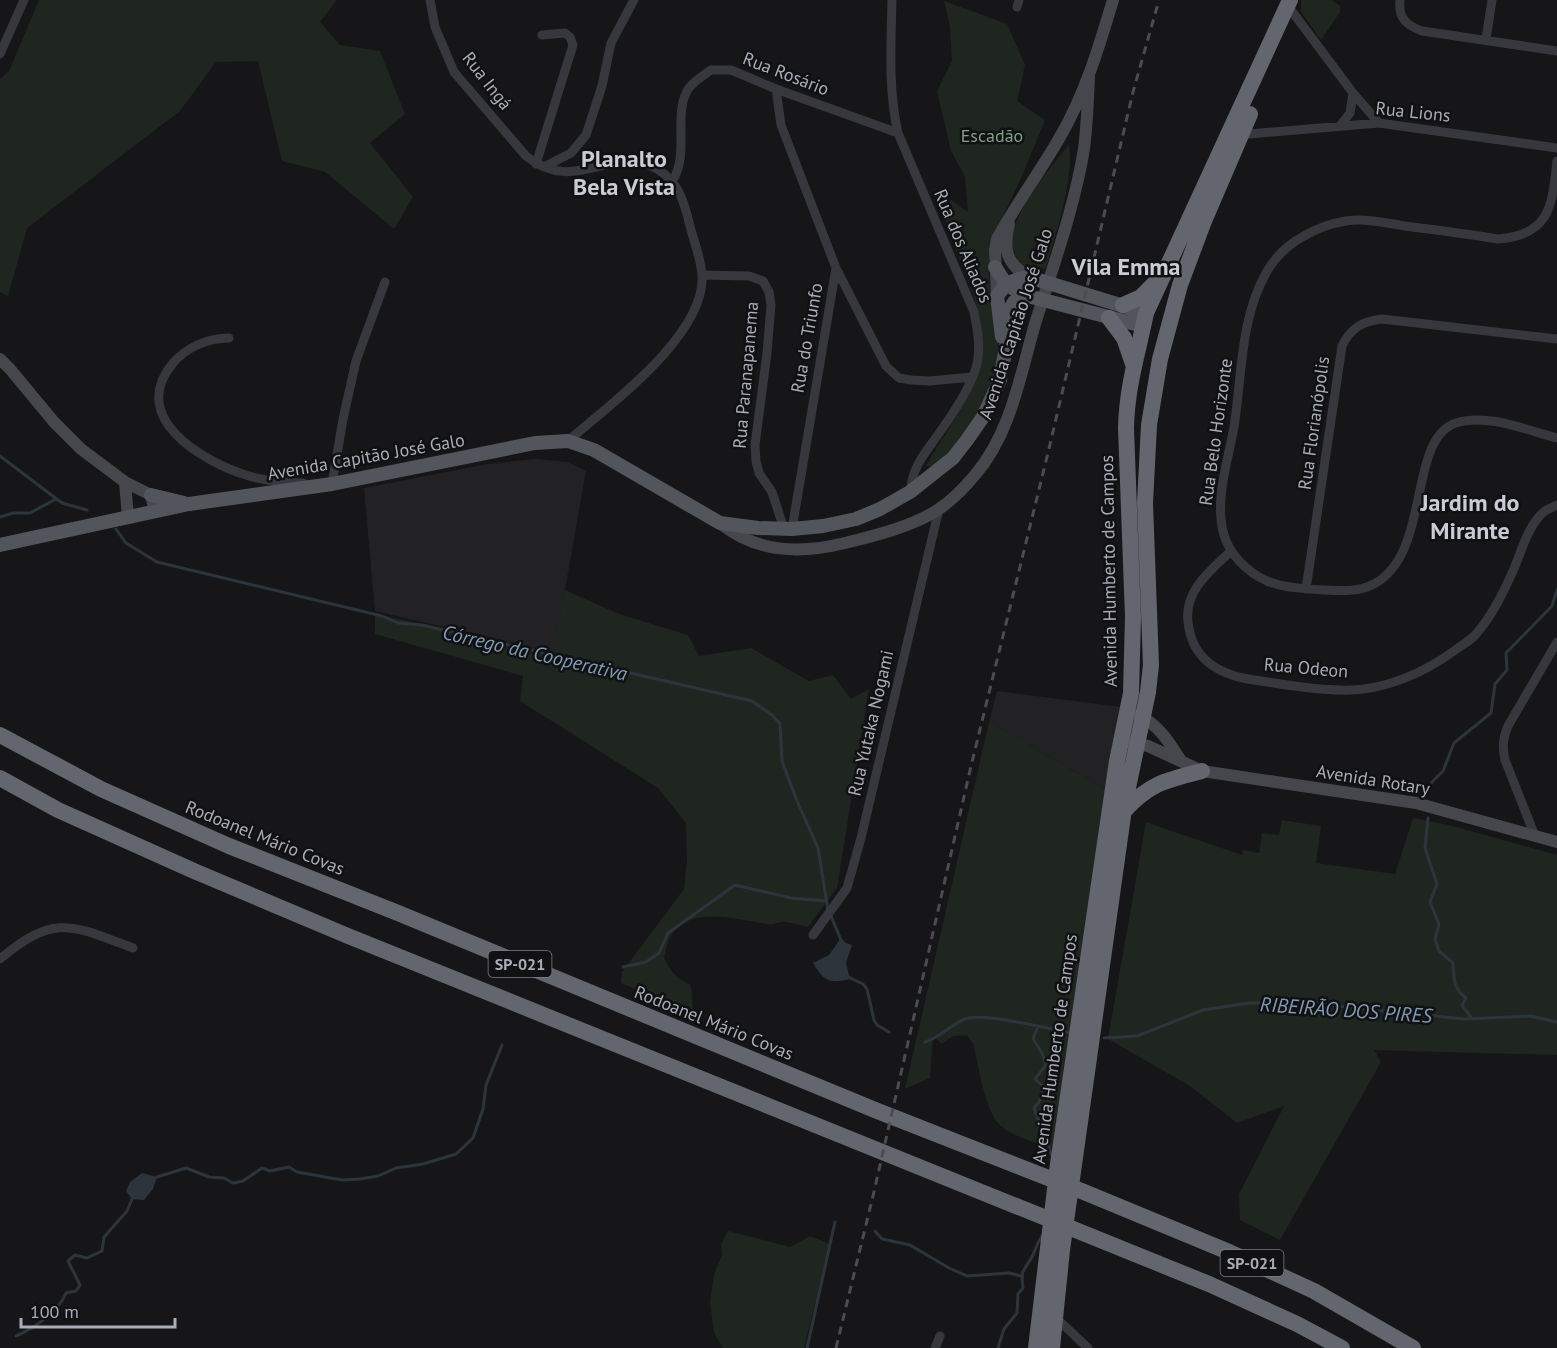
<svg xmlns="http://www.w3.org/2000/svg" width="1557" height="1348" viewBox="0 0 1557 1348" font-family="'PT Sans',sans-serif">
  <rect width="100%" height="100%" fill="#161618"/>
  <!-- built -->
  <path fill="#222225" d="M535 459 568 462 586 471 554 652 375 611 364 488 488 464Z
    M997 691 1122 707 1107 790 989 722Z"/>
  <!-- green -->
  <path fill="#1e261f" d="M39 0H337L320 22 340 45 380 51 405 114 370 143 413 197 394 229 325 172 282 161 258 61 216 62 180 111 27 228 8 296 0 292V79L9 71Z
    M1301 0H1332L1340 6V12L1321 40 1301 12Z
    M944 1 1007 24 1025 65 1017 101 1045 120 1022 176 989 246V277L999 353 991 391 972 424 952 453 934 466H926C940 440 958 417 971 391 996 341 975 297 956 250 948 230 942 210 935 189L968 212 965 177 951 151 937 91 952 61 950 27Z
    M1069 144C1075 175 1055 237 1046 268L1034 272 1020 265C1018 259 1014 253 1013 248 1006 217 1051 168 1069 144Z
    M565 590 619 614 688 635 699 656 751 648 809 681 833 675 851 699 869 689 837 888 808 927C801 925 793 923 785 922 779 921 774 926 767 924 738 920 690 904 671 936 667 942 666 951 664 958 671 972 677 979 691 985L693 1012 621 983 622 972 684 889 687 860 686 823 658 788 520 701 523 676 375 634V614L553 652Z
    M989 722 1107 790 1055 1150C1040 1144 1010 1136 999 1124 984 1108 979 1066 973 1044L967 1035 953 1036 942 1044 933 1035 930 1078 905 1089Z
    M1413 818 1449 825 1557 855V1055L1374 1050 1381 1062 1280 1240 1240 1220 1239 1194 1284 1106 1237 1123 1190 1086 1108 1039 1146 822 1242 855 1243 850 1259 853 1262 833 1279 835 1282 820 1321 826 1316 863 1395 874Z
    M728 1231 790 1247 810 1236 830 1244 804 1348H723L714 1333 710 1302 714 1274 722 1255 721 1244Z"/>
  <!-- water -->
  <path fill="#2c353c" d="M841 938 846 943 852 945 846 963 850 979C829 984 824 981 813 963L829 955Z
    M142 1173 157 1177 153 1189 144 1200 132 1199 126 1191 130 1182Z"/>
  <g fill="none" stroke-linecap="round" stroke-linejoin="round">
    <!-- stream -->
    <path stroke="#2c353c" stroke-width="3" d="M0 456 62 503 87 510
      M0 517 13 513H30L56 499
      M116 529 126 543 157 562 382 616 398 623 422 625 752 701 773 716 780 724 782 761 797 801 818 848 828 910
      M1427 793 1432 782 1443 771 1454 743 1491 713 1495 684 1507 670 1506 653 1552 606 1557 590
      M1428 818 1425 848 1437 884 1430 902 1439 924 1435 940 1439 951 1453 963C1454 979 1453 988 1466 998L1462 1005 1472 1019
      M831 916 841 940
      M623 967 646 962 659 953 668 933 735 885 791 898 826 901
      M848 977 863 984 867 989 874 1020 877 1025 889 1032
      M1038 1026 1033 1039 1042 1053 1046 1065 1035 1079 1044 1087 1039 1102 1034 1108 1052 1156
      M1104 1038 1137 1036 1203 1010 1250 1003H1308L1464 1019 1531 1016 1557 1022
      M925 1042C942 1036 950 1025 965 1019 982 1012 1050 1029 1071 1033
      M157 1177 186 1168 209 1177 224 1178 233 1183 243 1181 262 1168 270 1171 289 1167 297 1172 342 1180 360 1179 378 1176 396 1168 423 1164 456 1154 473 1138 483 1109 486 1085 502 1045
      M875 1231 882 1239 910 1245 949 1268 967 1276 1009 1273 1021 1276
      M16 1336C33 1329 59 1311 66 1293L76 1291 80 1285 68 1261 75 1255 87 1258 102 1251 104 1237 127 1211 132 1199
      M807 1348 835 1222
      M998 1348 1004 1329 1017 1313 1018 1294 1023 1288C1020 1267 1025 1271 1033 1255 1036 1248 1037 1243 1042 1236"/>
    <!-- street -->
    <path stroke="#37383d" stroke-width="9" d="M430 0 435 27 454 72 526 156C573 194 608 149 649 165 677 176 684 200 690 226 694 242 701 259 702 275 706 335 609 405 568 441
      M892 0C891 45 888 89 898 133L974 312C977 327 980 342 978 358 975 383 950 418 935 439 921 458 913 468 910 492
      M1400 0C1398 18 1406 25 1422 31L1557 51
      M1288 6 1353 93 1379 123
      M1017 7 1019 0
      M1486 39 1492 0
      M0 54 24 0
      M776 89 781 125 836 268 792 529
      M1340 126 1350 113 1353 93
      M1238 135 1379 123 1557 148
      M1557 161C1552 205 1551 235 1498 239 1467 234 1436 230 1405 226 1386 223 1365 218 1346 221 1333 223 1316 229 1304 236 1287 245 1275 257 1266 273 1240 319 1242 377 1234 427 1228 461 1214 501 1224 535 1230 555 1247 572 1267 581 1284 588 1306 589 1325 590 1341 591 1359 592 1374 584 1432 553 1407 439 1456 423 1487 413 1526 430 1557 438
      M536 164 573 45 570 37 565 33 542 35
      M544 167 571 153 586 135 602 86 611 43 634 0
      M673 180C690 152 672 112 689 88 695 80 704 75 711 70H731L776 89 898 133
      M836 268 886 366 899 378 911 380 930 381 972 377
      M702 275 749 276 763 281 769 292 771 305 767 353 755 445 756 461 759 473 772 492 784 529
      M229 338C208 338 187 347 173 363 127 418 203 462 249 476 266 481 285 483 303 483
      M332 484 343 419 356 361 385 282
      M1231 551C1210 571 1184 591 1188 622 1192 660 1219 675 1254 680 1282 684 1311 690 1340 690 1382 692 1425 673 1458 648 1464 644 1471 640 1476 634 1492 616 1503 593 1513 571 1521 553 1528 524 1545 511 1548 509 1553 507 1557 505
      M1306 589 1342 346C1350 329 1362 321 1382 319L1557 339
      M1535 836 1505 760C1502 747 1503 738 1508 726L1557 642
      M813 935 847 888 861 838 939 509
      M0 959C55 913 72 925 133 948
      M1054 1316 1088 1348
      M935 1348 940 1336"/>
    <!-- secondary -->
    <path stroke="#45474d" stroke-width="12" d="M1009 224C1003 249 1006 264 1029 277
      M997 296 995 250 997 239C1016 204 1040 172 1060 137 1085 94 1099 47 1113 0
      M0 359 10 369 54 422 81 449 125 482 151 495 153 504
      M125 482 128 517
      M720 523C757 553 800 554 845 543 874 536 914 526 939 509 951 501 965 487 975 475 1011 433 1020 376 1035 324 1053 266 1074 209 1084 149 1087 125 1088 101 1089 77
      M1138 715C1158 724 1170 743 1181 761
      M1131 743 1148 746 1202 771 1416 803 1557 842"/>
    <!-- primary -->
    <path stroke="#53555c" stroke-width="14" d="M995 267 1006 284 1024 295 1143 326
      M1002 337 997 296C1006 283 1013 279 1029 277L1146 313
      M151 495 184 503
      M0 545 189 504 332 484 535 443 568 441 594 450 720 523 758 528 792 529 823 526 856 519 880 509 910 492 953 458 967 440 983 417 1000 380 1008 336 1011 307 1014 302 1024 295"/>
    <!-- highway -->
    <path stroke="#63666e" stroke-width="16" d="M1123 305 1141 297 1155 283
      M1109 318 1124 338 1133 364
      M0 735 101 789 229 846 398 913 875 1110 1084 1192 1229 1252 1314 1291 1413 1348
      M0 778 58 810 194 871 348 936 1209 1284 1297 1324 1342 1348
      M1124 811C1150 783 1166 780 1202 771
      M1036 1348 1058 1164 1117 761 1131 693 1133 617 1126 428C1127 385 1138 353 1146 313L1290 0
      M1052 1348 1062 1250 1125 802 1148 692 1151 665 1145 503 1149 425 1160 359 1180 285 1204 221 1250 114"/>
    <!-- rail -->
    <path stroke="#4a4c52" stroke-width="3" stroke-dasharray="8 6" stroke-linecap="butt" d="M836 1348 873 1196 971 766 1047 457 1133 92 1159 0"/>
  </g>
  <g text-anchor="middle" stroke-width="5" stroke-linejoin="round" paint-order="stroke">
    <!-- shield labels -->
    <g fill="#111113" stroke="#7b7e86" stroke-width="1.5">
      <rect x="488.5" y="951" width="63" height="26" rx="4.5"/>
      <rect x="1220.5" y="1250" width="63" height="26" rx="4.5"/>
    </g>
    <g font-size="16" font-weight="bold" fill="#a8adb8">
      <text x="520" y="970">SP-021</text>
      <text x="1252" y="1269">SP-021</text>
    </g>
    <!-- street labels -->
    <g font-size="18" fill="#a8adb8" stroke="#111113">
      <text transform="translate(786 74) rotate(21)" y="6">Rua Rosário</text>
      <text transform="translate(487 81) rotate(52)" y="6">Rua Ingá</text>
      <text transform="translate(1413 112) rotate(6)" y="6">Rua Lions</text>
      <text transform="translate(963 246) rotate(67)" y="6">Rua dos Aliados</text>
      <text transform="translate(1016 324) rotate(-72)" y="6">Avenida Capitão José Galo</text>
      <text transform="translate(807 338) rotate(-80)" y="6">Rua do Triunfo</text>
      <text transform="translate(746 375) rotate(-85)" y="6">Rua Paranapanema</text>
      <text transform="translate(1314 423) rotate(-82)" y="6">Rua Florianópolis</text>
      <text transform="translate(1216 432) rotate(-82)" y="6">Rua Belo Horizonte</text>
      <text transform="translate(366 457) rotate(-10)" y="6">Avenida Capitão José Galo</text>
      <text transform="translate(1109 571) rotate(-91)" y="6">Avenida Humberto de Campos</text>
      <text transform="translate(1306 668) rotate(5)" y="6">Rua Odeon</text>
      <text transform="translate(871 723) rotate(-77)" y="6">Rua Yutaka Nogami</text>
      <text transform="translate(1373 780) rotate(9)" y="6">Avenida Rotary</text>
      <text transform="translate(265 838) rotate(22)" y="6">Rodoanel Mário Covas</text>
      <text transform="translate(714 1023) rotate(22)" y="6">Rodoanel Mário Covas</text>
      <text transform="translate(1055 1049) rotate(-82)" y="6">Avenida Humberto de Campos</text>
    </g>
    <!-- park labels -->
    <g font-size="18" fill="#7fa381" stroke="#111113">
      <text x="992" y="142">Escadão</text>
    </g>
    <!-- water labels -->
    <g font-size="20" font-style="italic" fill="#7f9bb3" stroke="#111113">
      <text transform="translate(535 653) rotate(13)" y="7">Córrego da Cooperativa</text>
      <text transform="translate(1346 1010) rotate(4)" y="7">RIBEIRÃO DOS PIRES</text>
    </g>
    <!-- district labels -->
    <g font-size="24" font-weight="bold" fill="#c9ccd4" stroke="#111113">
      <text x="624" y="167">Planalto<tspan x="624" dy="28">Bela Vista</tspan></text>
      <text x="1126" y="275">Vila Emma</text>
      <text x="1470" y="511">Jardim do<tspan x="1470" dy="28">Mirante</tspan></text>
    </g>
  </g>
  <!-- scale -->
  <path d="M21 1318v9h154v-9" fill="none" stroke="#a8adb8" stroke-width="3"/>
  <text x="30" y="1318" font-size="18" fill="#a8adb8" stroke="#111113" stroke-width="4.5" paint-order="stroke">100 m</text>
</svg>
